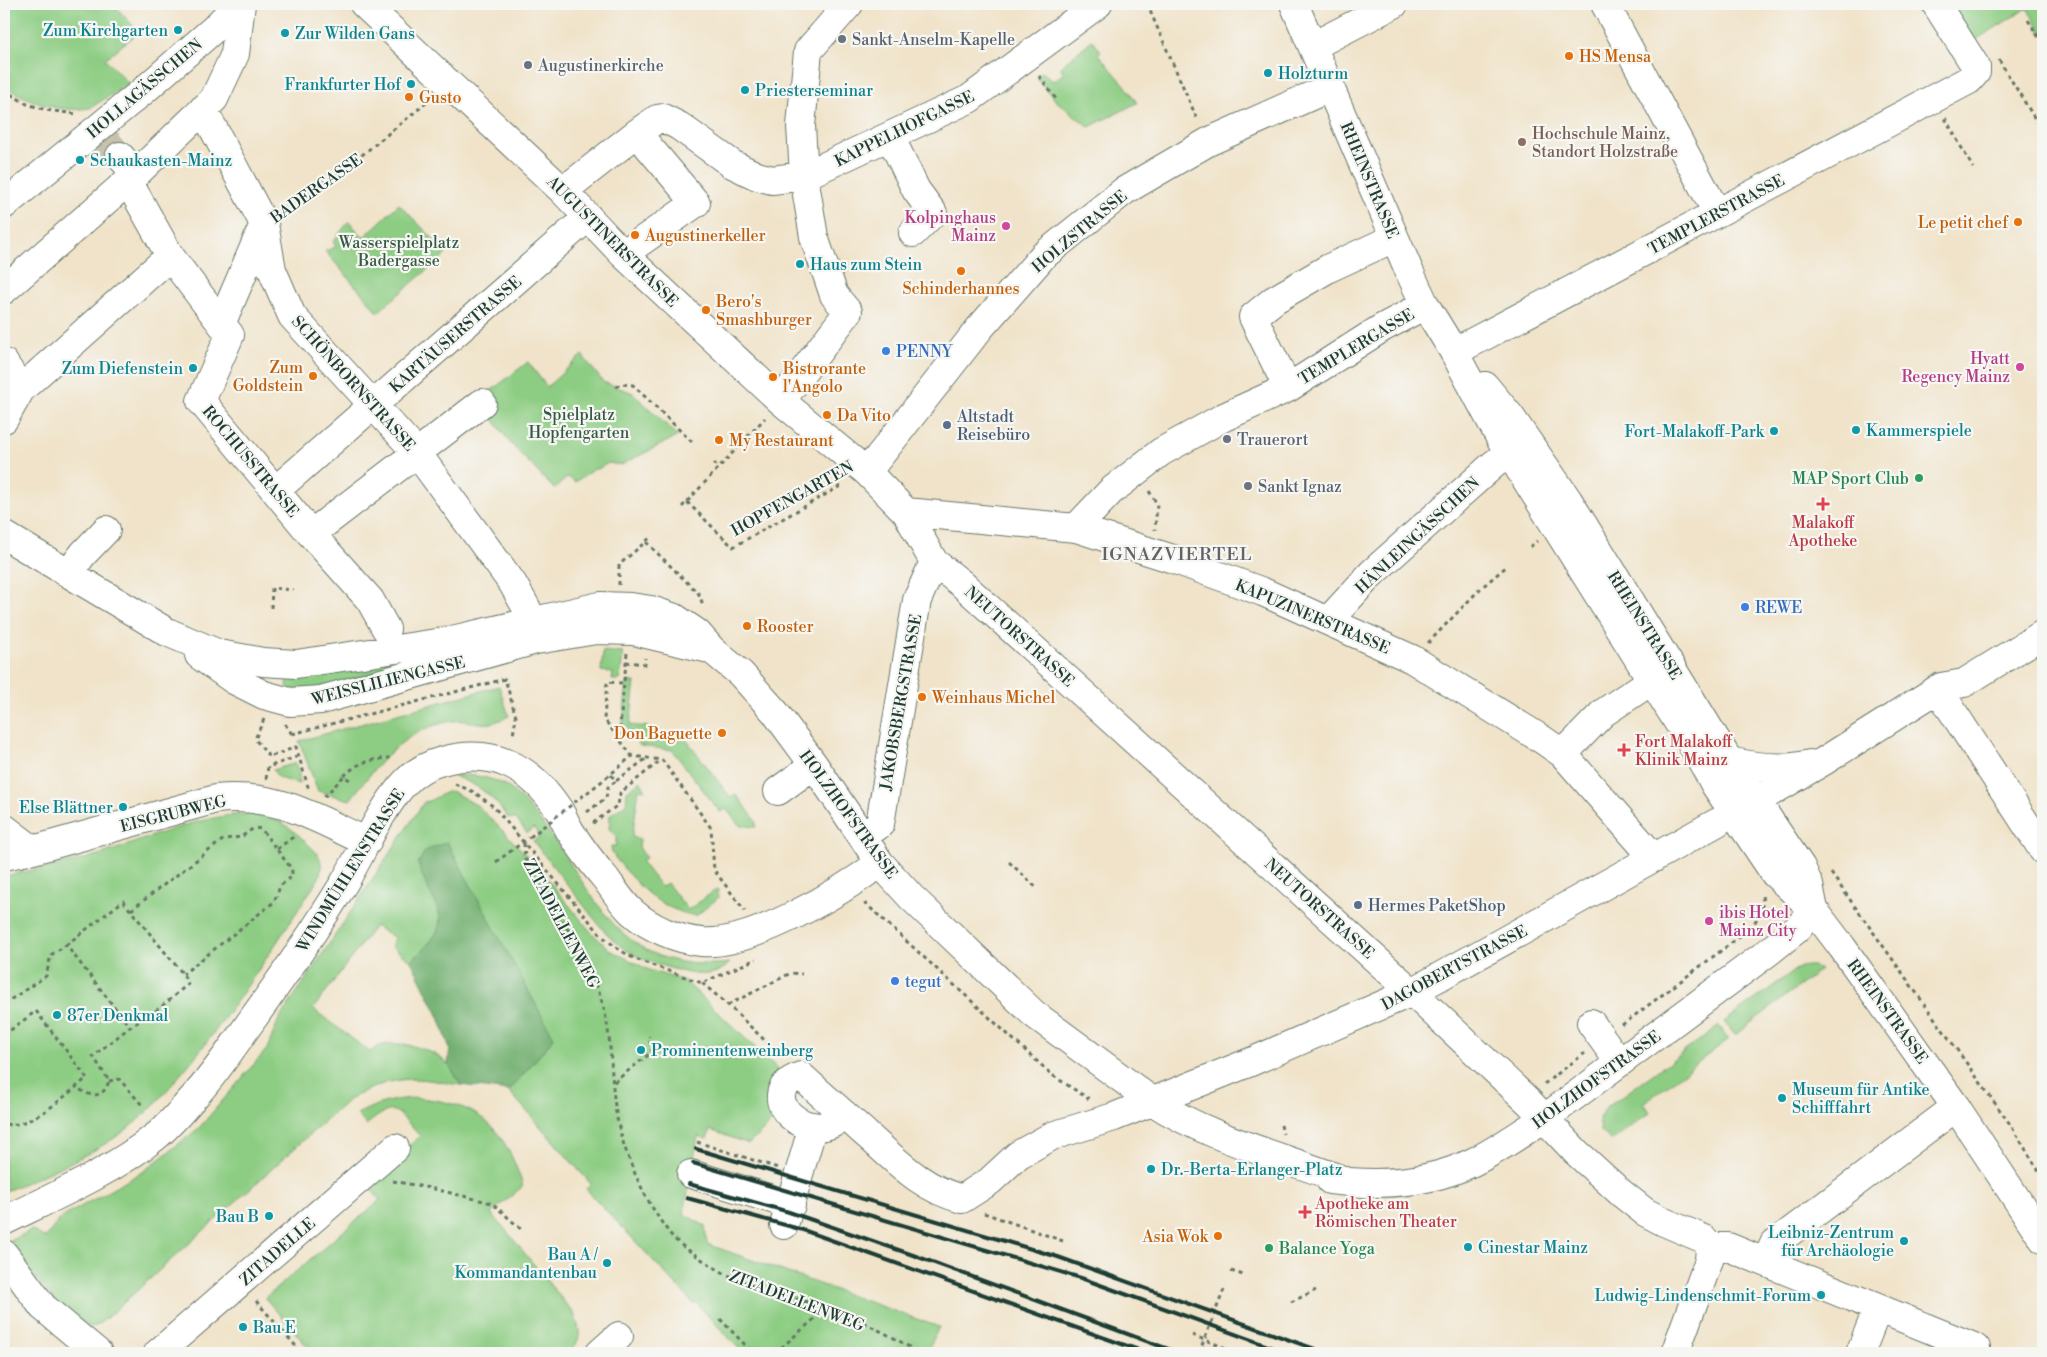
<svg xmlns="http://www.w3.org/2000/svg" width="2047" height="1357" viewBox="0 0 2047 1357" font-family="'Libre Bodoni',serif">
  <rect width="100%" height="100%" fill="#f6f6f2"/>
  <filter id="ink" filterUnits="userSpaceOnUse"><feTurbulence type="fractalNoise" baseFrequency=".02" numOctaves="2"/><feDisplacementMap in="SourceGraphic" scale="10" xChannelSelector="R" yChannelSelector="G"/><feConvolveMatrix kernelMatrix="1 2 1 2 8 2 1 2 1" color-interpolation-filters="sRGB"/></filter>
  <filter id="wash" filterUnits="userSpaceOnUse"><feTurbulence type="fractalNoise" baseFrequency=".0096" numOctaves="4" result="noise"/><feDisplacementMap in="SourceGraphic" scale="20" xChannelSelector="R" yChannelSelector="G"/><feGaussianBlur stdDeviation="1.12" result="paint"/><feColorMatrix in="noise" values="0 0 0 0 0 0 0 0 0 0 0 0 0 0 0 0 0 1.4 0 .05"/><feComposite in="paint" operator="in"/></filter>
  <g filter="url(#wash)">
    <rect width="100%" height="100%" fill="#f0e3c9"/>
    <!-- green -->
    <path fill="#8dcd83" stroke="#56855c" d="M4 4H113L139 32 105 59 129 84 90 108C57 113 31 102 4 86Z
      M1950 4H2043V35L2027 8 1974 41Z
      M1092 40 1101 51 1098 54 1125 85 1137 103 1089 127 1055 100 1037 78 1042 72 1054 81 1064 73 1060 67Z
      M399 204 447 253 378 312 325 251 336 247 333 242 349 221 363 238Z
      M582 355 603 382 633 393 678 436 621 465 608 463 598 469H594L575 482 568 477 554 489 511 444 479 400 528 362 547 387Z
      M603 651 623 653 620 680H612L613 673 601 671Z
      M432 655 332 685 287 694 288 669Z
      M627 682H635L630 725 648 727V734L685 738 731 798 736 794 756 821V827L739 825 726 809 720 812 672 750 640 746 623 722Z
      M499 686 509 716C504 718 497 722 491 723 479 725 465 719 453 721 404 728 378 764 350 800L318 791 299 741Z
      M296 763 299 773V784L279 778 273 770Z
      M465 775C503 777 515 790 537 817 598 892 613 975 730 963 717 977 698 976 681 971 664 967 646 961 631 953 608 940 594 918 578 898 563 879 548 860 533 841L540 836 534 828 527 833 516 819 508 818C492 795 479 785 453 776Z
      M640 781 646 790 639 789 632 837 640 839 639 847 646 858 641 861 661 887 667 883 688 910 717 889 719 891 716 893 719 897 696 916C662 909 643 892 622 866 617 860 611 854 611 846H616V836L609 829 610 815 626 804 627 791Z
      M451 791 478 806 512 840 535 864 591 932 610 950 651 971 685 981 782 1073 769 1098 773 1121 749 1144 710 1130 707 1139 698 1136 684 1214 705 1226 707 1244 939 1327 927 1353H743L696 1303 694 1304 586 1189 591 1184 509 1091 554 1038 423 878C447 919 447 929 411 961L391 946 395 938 375 926 313 1009 370 1052C387 1035 434 1047 448 1065 453 1070 457 1078 461 1085 445 1083 429 1079 413 1079 389 1079 367 1089 347 1101L110 1315 96 1326 84 1327 67 1315 5 1243 32 1230 45 1238 61 1218 144 1171 199 1128 267 1049 279 1019 424 802C433 801 441 793 451 791Z
      M246 814C275 816 284 822 305 841 318 854 325 858 319 878 278 940 238 1004 191 1062 169 1088 148 1115 119 1135 84 1159 42 1175 4 1192V876C36 869 70 864 101 854 149 839 196 816 246 814Z
      M1803 966H1813L1820 970 1735 1035 1724 1022 1795 970Z
      M1719 1026 1729 1039 1644 1103 1650 1112 1612 1141 1601 1131 1599 1118 1606 1108Z
      M417 1098C480 1103 504 1127 523 1186L491 1213 505 1229 574 1314C581 1333 582 1337 570 1353H313L265 1298 380 1200 366 1184 420 1136C395 1110 397 1100 366 1125L357 1114C379 1103 392 1099 417 1098Z"/>
    <!-- forest -->
    <path fill="#72b071" stroke="#487652" d="M447 842 554 1038 509 1091 461 1085 448 1063 450 1049 439 1017 411 961C462 916 434 914 418 864L425 851Z"/>
  </g>
  <g filter="url(#ink)">
    <g fill="none" stroke-linecap="round" stroke-linejoin="round">
      <!-- minor-tunnel -->
      <path stroke="#c6c2ab" stroke-width="28" stroke-dasharray="28 14" stroke-linecap="butt" d="M102 136 120 156"/>
      <!-- minor casing -->
      <g stroke="#687768" stroke-width="30">
        <path id="minor" d="M364 4 563 191 623 254 781 401 867 472 906 512 934 562 962 584 1412 992 1529 1102 1576 1152 1621 1193 1645 1212 1664 1222 1704 1239 1710 1247
          M1605 4 1717 213
          M1313 46 1394 4
          M203 109 264 224 272 270 292 316 417 453 513 584 527 609 536 639
          M890 136 916 190 933 213 913 233
          M120 156 136 174
          M128 181 170 256 230 335 201 401 311 534 370 600 386 629
          M563 191 637 133 657 119 663 118 679 126 732 164 757 176 772 180 804 176 969 99 1098 4
          M4 205 142 92 215 28 238 4
          M623 254 696 203 637 133
          M4 290 136 174 214 99 235 54 241 4
          M222 322 264 224
          M1454 352 1969 80 1976 72V67L1936 4
          M4 363 21 389
          M1288 388 1253 317 1274 300 1329 268 1394 238
          M781 401 848 312 834 295 814 237 804 176 801 126 808 51 849 4
          M4 419 21 389 170 256
          M867 472 979 329 1043 256 1124 191 1208 142 1331 87
          M276 490 588 217
          M906 512 1076 528 1173 559 1263 592 1412 659 1543 740 1563 754 1654 858
          M1076 528 1111 491 1161 452 1224 417 1288 388 1382 328 1425 305
          M311 534 482 403
          M4 535 167 632 219 654 263 662 296 664 443 642 600 606 631 607 651 610 675 618 697 633 712 650 741 674 775 712 814 765 880 863 911 897 1034 1014 1152 1101C1211 1140 1283 1156 1348 1182
          M69 573 83 554 106 530
          M1328 621 1372 573 1494 464 1509 453
          M199 655 234 680 264 695 290 702 321 700 536 640 596 630 633 631 709 649
          M1938 689 2043 850
          M1563 754 1603 713 1651 681
          M1729 761C1755 767 1784 771 1810 764
          M778 791 814 765
          M1735 813 1824 761 1941 687 1964 683 2043 634
          M4 828 33 850
          M863 837 880 824 917 600 934 562
          M4 856 33 850 216 799C278 793 313 817 367 842
          M1591 1023 1619 1062
          M844 1114C813 1152 748 1094 801 1076 823 1096 845 1115 867 1135 898 1162 921 1188 962 1199L990 1181 1018 1155 1052 1136 1114 1117 1253 1061 1412 992 1718 822
          M691 1174 791 1205
          M1330 1180C1377 1186 1429 1184 1473 1162 1498 1150 1521 1133 1545 1118L1767 953 1797 929 1814 910
          M4 1221C53 1197 113 1171 155 1137 169 1126 181 1111 193 1098 216 1073 234 1045 254 1017 285 974 316 929 344 883 363 851 378 814 402 786 413 773 427 765 442 761 493 747 531 767 559 810 563 817 566 824 570 831 581 848 593 864 606 879 614 890 622 903 632 912 650 928 678 940 702 942 751 946 841 892 880 863
          M784 1225 813 1126
          M1710 1247H1728L1976 1348
          M4 1254 43 1307 98 1353
          M1766 1262 1774 1244 1956 1107
          M158 1353 395 1148
          M600 1353 619 1336
          M1675 1353 1709 1260 1710 1247
          M1860 1353 1878 1308"/>
      </g>
      <!-- major casing -->
      <g stroke="#687768" stroke-width="30">
        <path id="major" d="M1294 4 1410 273 1425 305 1454 352 1500 438 1698 754 1715 785 1775 874 1814 910 1842 947 1956 1107 2043 1239
          M1485 386 1510 416 1568 500 1729 761 1801 867 1809 885 1814 910"/>
      </g>
      <!-- path -->
      <path stroke="#687768" stroke-width="3" stroke-dasharray="4 4" stroke-linecap="butt" d="M1147 4 1198 121
        M2040 4 2043 9
        M2028 20 2043 44
        M1999 60 2043 132
        M1039 76 1056 99
        M4 90 27 104 46 110 77 114
        M1945 118 1973 168
        M282 209 346 168 431 99
        M616 387 620 384 633 385 692 442
        M714 463 719 469
        M1149 491 1157 504 1155 530
        M687 502 733 547 844 484
        M682 507 765 418
        M646 542 699 594 703 605
        M1530 547 1537 541
        M619 585V565L651 537
        M271 608 272 588 293 590
        M1428 643 1481 588 1507 566
        M627 653 624 683 607 682 604 719 632 756
        M626 662 645 664V658
        M264 719 255 739 269 757 296 747 309 790
        M285 724 292 734
        M292 734 505 679 516 717 513 735
        M619 737 624 683
        M611 775 616 781 647 758
        M344 776C359 761 370 760 390 758
        M606 778 632 756 662 760 711 828 714 870 745 911
        M266 779 268 767 299 756
        M455 784 474 792 494 807 602 936 618 949 635 959 702 983 756 959
        M324 797 344 776 350 780
        M587 812 606 798 608 787 616 781
        M593 823 618 805 620 793 661 760
        M524 843 525 859C552 908 590 954 604 1009 613 1045 610 1082 617 1118 624 1156 647 1205 671 1235 678 1244 691 1252 700 1258 718 1271 740 1282 761 1289 782 1297 805 1300 827 1308 854 1318 895 1336 918 1353
        M277 849 296 835
        M496 862 530 837
        M1009 862 1038 889
        M1831 873 2012 1127 2043 1178
        M864 905 866 904 877 914 1052 1075 1089 1099
        M131 910 224 839 241 837 254 828 261 829 291 868C295 880 286 878 280 887 278 891 276 897 274 902L183 974
        M66 945 123 901 183 974 188 984 160 1008 130 1027 93 1056 109 1081C103 1100 90 1097 76 1087
        M702 983 728 1005 784 1059
        M4 1004 46 976 51 955 66 945 130 1027
        M728 1005 791 973 802 974
        M1622 1025 1750 929C1758 918 1764 909 1762 894
        M4 1035 36 1011 87 1078C67 1094 30 1130 4 1124
        M109 1081 119 1079 142 1105
        M614 1082 652 1052 649 1036
        M1544 1084 1585 1053
        M1281 1125 1283 1134
        M697 1142 778 1168
        M393 1181 430 1188 492 1203 522 1230
        M984 1213 1063 1241
        M1231 1271 1243 1275
        M256 1301 302 1353
        M1291 1302 1316 1290
        M720 1319 753 1353
        M1192 1335 1239 1353
        M775 1353 827 1308
        M1199 1353 1225 1287"/>
      <!-- minor -->
      <use href="#minor" stroke="#fff" stroke-width="28"/>
      <!-- major -->
      <use href="#major" stroke="#fff" stroke-width="28"/>
      <!-- rail -->
      <path stroke="#1f3d34" stroke-width="4" d="M696 1149 1058 1257 1326 1353
        M693 1163 1081 1278 1287 1353
        M689 1184 789 1212 913 1255 1179 1353
        M687 1198 803 1230 1147 1353"/>
      <!-- path-bridge -->
      <path stroke="#687768" stroke-width="3" stroke-dasharray="4 4" stroke-linecap="butt" d="M530 837 606 778"/>
    </g>
  </g>
  <!-- markers -->
  <g fill="#0f9aa8" stroke="#f6f6f2" stroke-width="2">
    <circle cx="178" cy="30" r="5"/>
    <circle cx="285" cy="33" r="5"/>
    <circle cx="1268" cy="73" r="5"/>
    <circle cx="411" cy="84" r="5"/>
    <circle cx="745" cy="90" r="5"/>
    <circle cx="80" cy="160" r="5"/>
    <circle cx="800" cy="264" r="5"/>
    <circle cx="193" cy="368" r="5"/>
    <circle cx="1856" cy="430" r="5"/>
    <circle cx="1774" cy="431" r="5"/>
    <circle cx="123" cy="807" r="5"/>
    <circle cx="57" cy="1015" r="5"/>
    <circle cx="641" cy="1050" r="5"/>
    <circle cx="1782" cy="1098" r="5"/>
    <circle cx="1151" cy="1169" r="5"/>
    <circle cx="269" cy="1216" r="5"/>
    <circle cx="1904" cy="1241" r="5"/>
    <circle cx="1468" cy="1247" r="5"/>
    <circle cx="607" cy="1263" r="5"/>
    <circle cx="1821" cy="1295" r="5"/>
    <circle cx="243" cy="1327" r="5"/>
  </g>
  <g fill="#6b7280" stroke="#f6f6f2" stroke-width="2">
    <circle cx="842" cy="39" r="5"/>
    <circle cx="528" cy="65" r="5"/>
    <circle cx="1227" cy="439" r="5"/>
    <circle cx="1248" cy="486" r="5"/>
  </g>
  <g fill="#e8710a" stroke="#f6f6f2" stroke-width="2">
    <circle cx="1569" cy="56" r="5"/>
    <circle cx="409" cy="97" r="5"/>
    <circle cx="2018" cy="222" r="5"/>
    <circle cx="635" cy="235" r="5"/>
    <circle cx="961" cy="271" r="5"/>
    <circle cx="706" cy="310" r="5"/>
    <circle cx="313" cy="376" r="5"/>
    <circle cx="773" cy="377" r="5"/>
    <circle cx="827" cy="415" r="5"/>
    <circle cx="719" cy="440" r="5"/>
    <circle cx="747" cy="626" r="5"/>
    <circle cx="922" cy="697" r="5"/>
    <circle cx="722" cy="733" r="5"/>
    <circle cx="1218" cy="1236" r="5"/>
  </g>
  <circle fill="#8d6e63" stroke="#f6f6f2" stroke-width="2" cx="1522" cy="142" r="5"/>
  <g fill="#d1479c" stroke="#f6f6f2" stroke-width="2">
    <circle cx="1006" cy="226" r="5"/>
    <circle cx="2020" cy="367" r="5"/>
    <circle cx="1709" cy="921" r="5"/>
  </g>
  <g fill="#3f7fe0" stroke="#f6f6f2" stroke-width="2">
    <circle cx="886" cy="351" r="5"/>
    <circle cx="1745" cy="607" r="5"/>
    <circle cx="895" cy="981" r="5"/>
  </g>
  <g fill="#5c6f8a" stroke="#f6f6f2" stroke-width="2">
    <circle cx="947" cy="425" r="5"/>
    <circle cx="1358" cy="905" r="5"/>
  </g>
  <g fill="#2e9e5b" stroke="#f6f6f2" stroke-width="2">
    <circle cx="1919" cy="478" r="5"/>
    <circle cx="1269" cy="1248" r="5"/>
  </g>
  <g fill="#e0444e" stroke="#f6f6f2" stroke-width="2">
    <path d="M1820.5 496.5h5v5h5v5h-5v5h-5v-5h-5v-5h5z"/>
    <path d="M1621.5 742.5h5v5h5v5h-5v5h-5v-5h-5v-5h5z"/>
    <path d="M1302.5 1204.5h5v5h5v5h-5v5h-5v-5h-5v-5h5z"/>
  </g>
  <g text-anchor="middle" stroke-width="4.5" stroke-linejoin="round" paint-order="stroke">
    <!-- culture labels -->
    <g font-size="16" fill="#0d838f" stroke="#f6f6f2" text-anchor="start">
      <text x="168" y="36" text-anchor="end">Zum Kirchgarten</text>
      <text x="295" y="39">Zur Wilden Gans</text>
      <text x="1278" y="79">Holzturm</text>
      <text x="401" y="90" text-anchor="end">Frankfurter Hof</text>
      <text x="755" y="96">Priesterseminar</text>
      <text x="90" y="166">Schaukasten-Mainz</text>
      <text x="810" y="270">Haus zum Stein</text>
      <text x="183" y="374" text-anchor="end">Zum Diefenstein</text>
      <text x="1866" y="436">Kammerspiele</text>
      <text x="1764" y="437" text-anchor="end">Fort-Malakoff-Park</text>
      <text x="113" y="813" text-anchor="end">Else Blättner</text>
      <text x="67" y="1021">87er Denkmal</text>
      <text x="651" y="1056">Prominentenweinberg</text>
      <text x="1792" y="1095">Museum für Antike<tspan x="1792" dy="18">Schifffahrt</tspan></text>
      <text x="1161" y="1175">Dr.-Berta-Erlanger-Platz</text>
      <text x="259" y="1222" text-anchor="end">Bau B</text>
      <text x="1894" y="1238" text-anchor="end">Leibniz-Zentrum<tspan x="1894" dy="18">für Archäologie</tspan></text>
      <text x="1478" y="1253">Cinestar Mainz</text>
      <text x="597" y="1260" text-anchor="end">Bau A /<tspan x="597" dy="18">Kommandantenbau</tspan></text>
      <text x="1811" y="1301" text-anchor="end">Ludwig-Lindenschmit-Forum</text>
      <text x="253" y="1333">Bau E</text>
    </g>
    <!-- worship labels -->
    <g font-size="16" fill="#5b616d" stroke="#f6f6f2" text-anchor="start">
      <text x="852" y="45">Sankt-Anselm-Kapelle</text>
      <text x="538" y="71">Augustinerkirche</text>
      <text x="1237" y="445">Trauerort</text>
      <text x="1258" y="492">Sankt Ignaz</text>
    </g>
    <!-- food labels -->
    <g font-size="16" fill="#c56008" stroke="#f6f6f2" text-anchor="start">
      <text x="1579" y="62">HS Mensa</text>
      <text x="419" y="103">Gusto</text>
      <text x="2008" y="228" text-anchor="end">Le petit chef</text>
      <text x="645" y="241">Augustinerkeller</text>
      <text x="961" y="294" text-anchor="middle">Schinderhannes</text>
      <text x="716" y="307">Bero's<tspan x="716" dy="18">Smashburger</tspan></text>
      <text x="303" y="373" text-anchor="end">Zum<tspan x="303" dy="18">Goldstein</tspan></text>
      <text x="783" y="374">Bistrorante<tspan x="783" dy="18">l'Angolo</tspan></text>
      <text x="837" y="421">Da Vito</text>
      <text x="729" y="446">My Restaurant</text>
      <text x="757" y="632">Rooster</text>
      <text x="932" y="703">Weinhaus Michel</text>
      <text x="712" y="739" text-anchor="end">Don Baguette</text>
      <text x="1208" y="1242" text-anchor="end">Asia Wok</text>
    </g>
    <!-- street labels -->
    <g font-size="16" fill="#1f3d34" stroke="#f6f6f2">
      <text transform="translate(144 88) rotate(-40)" y="6">HOLLAGÄSSCHEN</text>
      <text transform="translate(904 128) rotate(-26)" y="6">KAPPELHOFGASSE</text>
      <text transform="translate(1370 180) rotate(67)" y="6">RHEINSTRASSE</text>
      <text transform="translate(316 188) rotate(-35)" y="6">BADERGASSE</text>
      <text transform="translate(1716 214) rotate(-28)" y="6">TEMPLERSTRASSE</text>
      <text transform="translate(1079 231) rotate(-40)" y="6">HOLZSTRASSE</text>
      <text transform="translate(613 241) rotate(45)" y="6">AUGUSTINERSTRASSE</text>
      <text transform="translate(455 334) rotate(-41)" y="6">KARTÄUSERSTRASSE</text>
      <text transform="translate(1356 346) rotate(-31)" y="6">TEMPLERGASSE</text>
      <text transform="translate(354 383) rotate(48)" y="6">SCHÖNBORNSTRASSE</text>
      <text transform="translate(251 461) rotate(50)" y="6">ROCHUSSTRASSE</text>
      <text transform="translate(792 498) rotate(-29)" y="6">HOPFENGARTEN</text>
      <text transform="translate(1417 535) rotate(-43)" y="6">HÄNLEINGÄSSCHEN</text>
      <text transform="translate(1313 616) rotate(23)" y="6">KAPUZINERSTRASSE</text>
      <text transform="translate(1645 625) rotate(58)" y="6">RHEINSTRASSE</text>
      <text transform="translate(1020 636) rotate(42)" y="6">NEUTORSTRASSE</text>
      <text transform="translate(388 680) rotate(-14)" y="6">WEISSLILIENGASSE</text>
      <text transform="translate(900 702) rotate(-80)" y="6">JAKOBSBERGSTRASSE</text>
      <text transform="translate(173 813) rotate(-14)" y="6">EISGRUBWEG</text>
      <text transform="translate(849 814) rotate(54)" y="6">HOLZHOFSTRASSE</text>
      <text transform="translate(350 870) rotate(-58)" y="6">WINDMÜHLENSTRASSE</text>
      <text transform="translate(1320 908) rotate(42)" y="6">NEUTORSTRASSE</text>
      <text transform="translate(562 923) rotate(62)" y="6">ZITADELLENWEG</text>
      <text transform="translate(1454 967) rotate(-28)" y="6">DAGOBERTSTRASSE</text>
      <text transform="translate(1888 1011) rotate(54)" y="6">RHEINSTRASSE</text>
      <text transform="translate(1596 1079) rotate(-36)" y="6">HOLZHOFSTRASSE</text>
      <text transform="translate(277 1251) rotate(-41)" y="6">ZITADELLE</text>
      <text transform="translate(797 1300) rotate(21)" y="6">ZITADELLENWEG</text>
    </g>
    <!-- education labels -->
    <g font-size="16" fill="#785e54" stroke="#f6f6f2" text-anchor="start">
      <text x="1532" y="139">Hochschule Mainz,<tspan x="1532" dy="18">Standort Holzstraße</tspan></text>
    </g>
    <!-- hotel labels -->
    <g font-size="16" fill="#b23c85" stroke="#f6f6f2" text-anchor="end">
      <text x="996" y="223">Kolpinghaus<tspan x="996" dy="18">Mainz</tspan></text>
      <text x="2010" y="364">Hyatt<tspan x="2010" dy="18">Regency Mainz</tspan></text>
      <text x="1719" y="918" text-anchor="start">ibis Hotel<tspan x="1719" dy="18">Mainz City</tspan></text>
    </g>
    <!-- park labels -->
    <g font-size="16" fill="#355a44" stroke="#f6f6f2">
      <text x="399" y="248">Wasserspielplatz<tspan x="399" dy="18">Badergasse</tspan></text>
      <text x="579" y="420">Spielplatz<tspan x="579" dy="18">Hopfengarten</tspan></text>
    </g>
    <!-- shop labels -->
    <g font-size="16" fill="#366cbe" stroke="#f6f6f2" text-anchor="start">
      <text x="896" y="357">PENNY</text>
      <text x="1755" y="613">REWE</text>
      <text x="905" y="987">tegut</text>
    </g>
    <!-- service labels -->
    <g font-size="16" fill="#4e5e75" stroke="#f6f6f2" text-anchor="start">
      <text x="957" y="422">Altstadt<tspan x="957" dy="18">Reisebüro</tspan></text>
      <text x="1368" y="911">Hermes PaketShop</text>
    </g>
    <!-- leisure labels -->
    <g font-size="16" fill="#27864d" stroke="#f6f6f2" text-anchor="end">
      <text x="1909" y="484">MAP Sport Club</text>
      <text x="1279" y="1254" text-anchor="start">Balance Yoga</text>
    </g>
    <!-- health labels -->
    <g font-size="16" fill="#be3a42" stroke="#f6f6f2" text-anchor="start">
      <text x="1823" y="528" text-anchor="middle">Malakoff<tspan x="1823" dy="18">Apotheke</tspan></text>
      <text x="1635" y="747">Fort Malakoff<tspan x="1635" dy="18">Klinik Mainz</tspan></text>
      <text x="1315" y="1209">Apotheke am<tspan x="1315" dy="18">Römischen Theater</tspan></text>
    </g>
    <!-- neighbourhood labels -->
    <g font-size="18" letter-spacing="1" fill="#646167" stroke="#f6f6f2">
      <text x="1177" y="560">IGNAZVIERTEL</text>
    </g>
  </g>
  <!-- margin -->
  <rect width="2047" height="1357" fill="none" stroke="#f6f6f2" stroke-width="20"/>
</svg>
